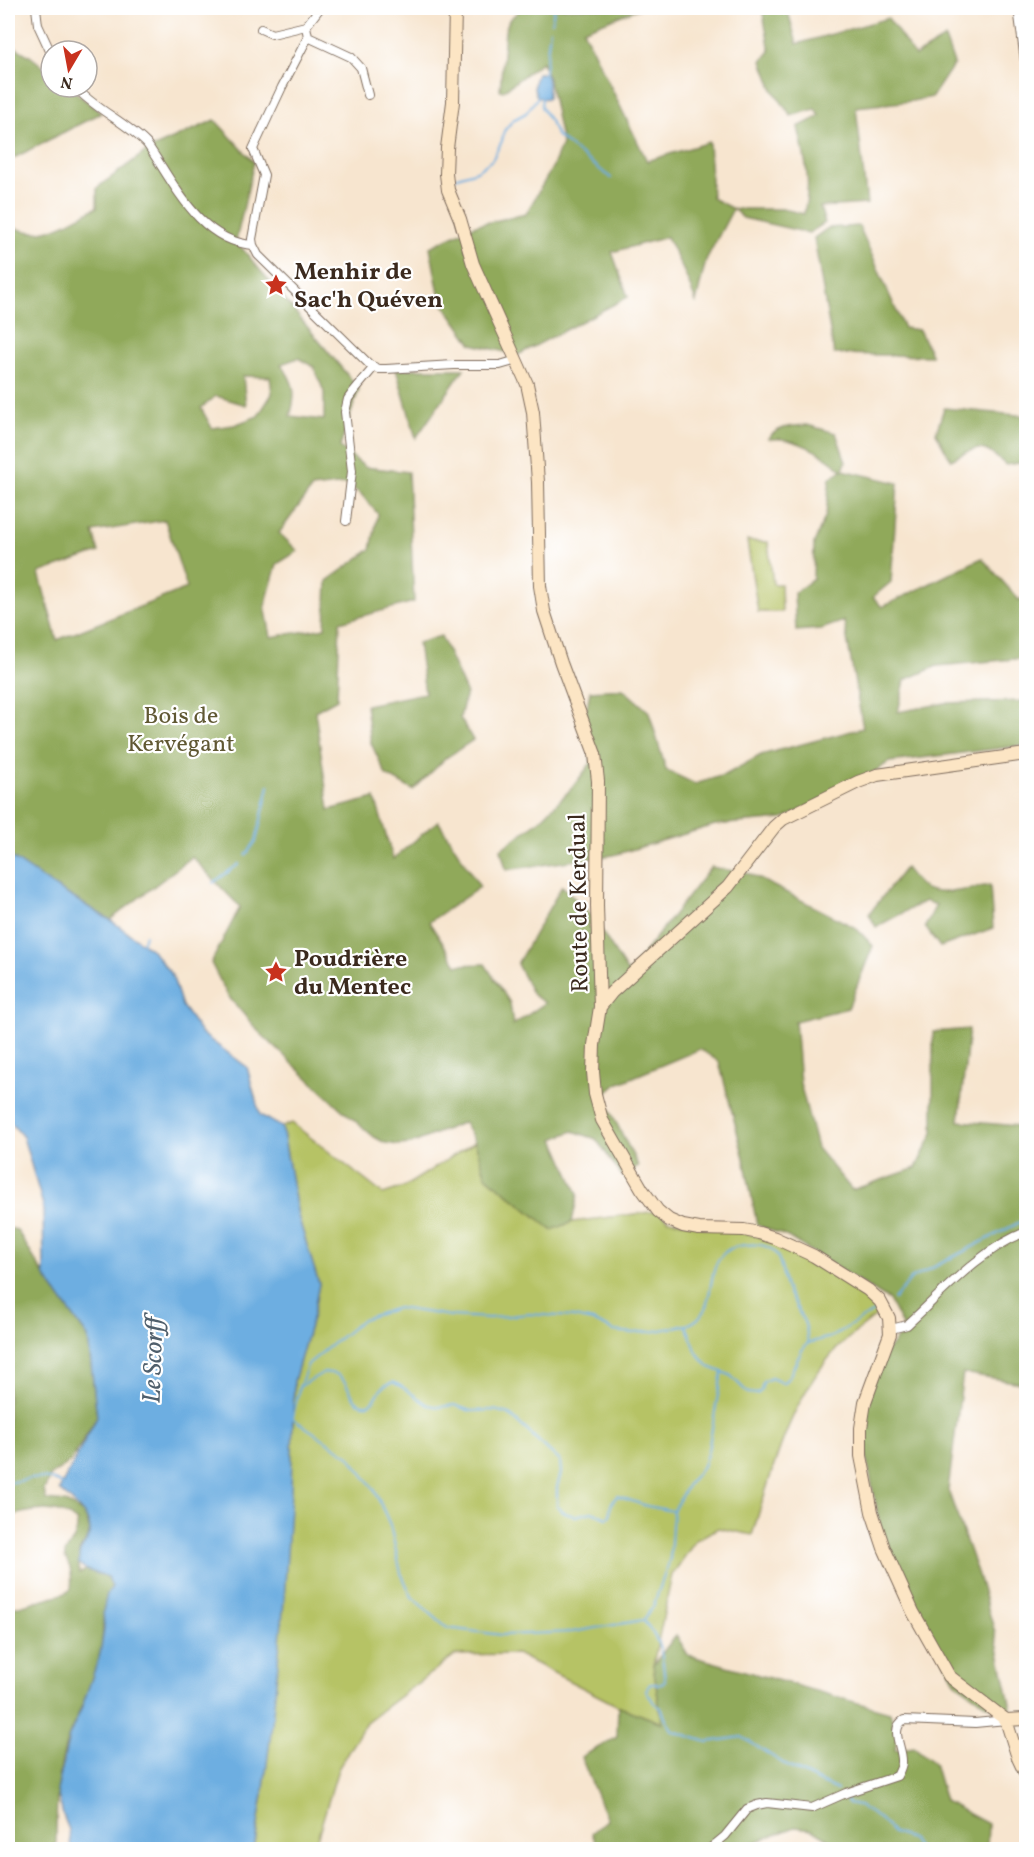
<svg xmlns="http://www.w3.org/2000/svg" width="1034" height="1857" viewBox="0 0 1034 1857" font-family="Vollkorn,serif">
  <rect width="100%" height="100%" fill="#fff"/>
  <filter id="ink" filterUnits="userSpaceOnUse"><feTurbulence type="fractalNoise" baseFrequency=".0167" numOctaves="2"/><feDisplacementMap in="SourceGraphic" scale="12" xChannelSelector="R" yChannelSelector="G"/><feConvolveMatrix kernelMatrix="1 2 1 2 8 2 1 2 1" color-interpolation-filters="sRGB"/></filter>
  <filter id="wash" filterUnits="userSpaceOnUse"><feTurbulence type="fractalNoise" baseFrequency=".008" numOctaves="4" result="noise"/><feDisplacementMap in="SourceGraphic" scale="24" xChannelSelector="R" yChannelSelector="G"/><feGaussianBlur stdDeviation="1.35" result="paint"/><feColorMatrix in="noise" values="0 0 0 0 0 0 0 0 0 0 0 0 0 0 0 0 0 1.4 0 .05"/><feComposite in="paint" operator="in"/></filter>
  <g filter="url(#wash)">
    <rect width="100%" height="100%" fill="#f7e5cf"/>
    <!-- green -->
    <path fill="#b6c365" stroke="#787642" stroke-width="1.5" d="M747 541 768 542 773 584H781L782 612H758Z
      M292 1123 383 1194 404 1187 475 1142 486 1176 552 1230 572 1222 658 1211 669 1220 730 1229 791 1245 885 1309C868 1323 847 1337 832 1354 788 1405 772 1472 752 1535L718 1528 696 1540 672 1575 653 1665 662 1723 618 1706 517 1654 455 1655 366 1722 338 1769 314 1849 254 1850 264 1788 293 1418 294 1381 313 1315 319 1284 298 1216 282 1127Z"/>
    <!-- forest -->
    <path fill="#90a95a" stroke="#666a3c" stroke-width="1.5" fill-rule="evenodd" d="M522 8H640L583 30 647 161 709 142 712 198 733 209H783L804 214C812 181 805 159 798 127L820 116 815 109 791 116 773 90 762 61 770 51 762 8H787L797 44 888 18 915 56 945 38 954 64 932 97 912 101 856 107 867 204 820 207 825 223 809 233 743 218 733 209 706 260 696 302 686 276 667 237 612 252 628 297 518 355 472 344 440 299 430 247 476 225 526 214 553 166 562 144 549 80 542 62 503 91 500 90 505 31 509 20Z
      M8 43 30 56 51 73V87H69L101 113 8 161Z
      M215 120 254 162 236 241 359 389 340 447 365 467 408 472 414 602 340 622 337 699 315 711 329 810 375 798 393 859 438 821 480 887 429 922 457 965 485 964 510 1003 513 1025 545 1003 533 995 517 964 562 886 592 916 628 973 711 867 750 874 856 928 873 946 848 1008 795 1021 800 1083 817 1148 852 1190 916 1168 933 1133V1032L969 1029 959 1121 1019 1126 1026 1081V1384L963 1373 948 1490 978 1575 994 1629 1011 1708 987 1705 956 1683 884 1548 861 1428 880 1360 904 1330 889 1300 788 1237 757 1225 744 1158 719 1062 700 1049 617 1084 603 1096 638 1166 622 1176 596 1139 573 1131 554 1139 578 1194 572 1222 552 1230 486 1176 475 1142 464 1122 411 1144 399 1145 385 1143 374 1137 341 1109 258 1031 228 996 211 963 240 907 192 857 110 920 57 888 8 855V227C18 228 29 234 40 232 58 230 80 216 97 207V188L148 150ZM298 358 314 367 324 392V420L290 416C297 394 295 383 281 364ZM243 376 270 377 272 394 258 416 234 425 212 428 201 408 216 396 246 405ZM346 484 361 494 378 514 371 549 327 581 325 628 271 637 265 606 277 564 298 551 279 533 312 488ZM165 520 187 588 57 640 39 573 99 552 93 532Z
      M859 226 904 328 919 330 932 356 834 354 814 238 828 228Z
      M396 369H464L416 438Z
      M944 408 1026 416V462L1006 465C982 444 979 445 951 460L936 433Z
      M807 425 836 433 846 462 843 470 898 483 891 582 873 597 882 607 982 558 1019 600 1026 597V658L937 666 905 680 898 712 945 703 1026 701V745L889 762 858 782 783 819 715 825 614 855 506 870 501 849 539 821 572 788 591 763 586 712 590 691 623 689 649 712 666 770 695 784 727 774 761 755 863 728 844 621 821 629 796 631 794 593 813 579 814 543 826 515 830 478 842 470C827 456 803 442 782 439 777 438 773 440 768 438 779 426 791 426 807 425Z
      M441 636 466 692 460 718 473 740 446 758 413 790 386 775 371 743 366 705 425 693 418 643Z
      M905 868C910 874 915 881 921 886 937 899 971 888 990 885L993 928 940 947 925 927 936 905 925 901 876 927 869 914Z
      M8 1228 17 1230 44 1275 88 1337 97 1417 71 1461 51 1475 44 1490 46 1500 65 1502 84 1513 90 1530 87 1540 79 1551V1573L87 1570 108 1577 112 1587C99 1607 106 1630 100 1654 95 1672 88 1693 80 1710 77 1719 72 1727 69 1735 56 1772 56 1811 56 1849H8V1609L66 1593 71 1589C72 1580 72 1571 68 1563 64 1554 65 1562 65 1553 72 1542 78 1535 77 1522 57 1504 30 1510 8 1517Z
      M676 1635 688 1655 890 1712 897 1736 895 1750 914 1747 934 1763 945 1801 988 1824 987 1849H844L813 1829 795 1827 738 1849H598L592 1833 607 1820 581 1757 617 1737 618 1706 662 1723 653 1665Z"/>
    <!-- water -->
    <path fill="#6daee1" stroke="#546c80" stroke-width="1.5" d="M537 73H542L547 76 548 83V98C532 102 532 84 537 73Z
      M8 855 57 888 110 920 152 950 172 975 182 1006 201 1033 247 1067 260 1115 282 1127 298 1216 319 1284 313 1315 294 1381 291 1492 284 1601 272 1724 264 1788 254 1849H71L69 1830 63 1815 57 1791 69 1736 82 1707 100 1654 104 1629 103 1611 107 1594 112 1587 108 1577 87 1570 79 1564C78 1554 80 1550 86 1542 100 1521 72 1502 59 1490L97 1417 88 1337 44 1275 43 1205 23 1137 8 1119Z"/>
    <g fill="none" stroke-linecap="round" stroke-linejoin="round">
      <!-- stream -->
      <path stroke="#6daee1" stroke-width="2" d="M552 22 554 8
        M544 77 550 30
        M542 98 541 107 550 121 557 136 611 178
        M454 178 477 171 492 160 502 141 504 131 513 120 526 113 538 97
        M246 855 256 841 269 786
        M213 883 239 864
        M142 944 145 935
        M894 1299 911 1279 1022 1221 1026 1222
        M687 1325C722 1313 700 1264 730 1249 741 1244 761 1242 771 1249 782 1257 782 1275 786 1287 791 1300 800 1312 805 1324 807 1330 807 1337 808 1343
        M299 1387 324 1372C328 1373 335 1373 338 1375 351 1382 350 1407 368 1404 376 1403 378 1391 384 1386 386 1385 391 1383 393 1382L404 1388 428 1405 440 1407 454 1405 471 1411 494 1410 509 1414 560 1461 561 1473 557 1487V1506L564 1513 575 1516 592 1512 607 1518 610 1515C610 1506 611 1502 617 1496L647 1506 673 1511
        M293 1417 299 1388 308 1364 363 1319 398 1308 451 1316 490 1318 528 1314 574 1317 593 1321 614 1331 633 1333 656 1331 686 1325 697 1353 709 1367 730 1375 748 1393 757 1394 761 1391 763 1382 771 1378 783 1383 789 1377 802 1350 808 1343 831 1337 875 1311
        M292 1418 349 1456 374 1489 390 1525 401 1573 412 1597 447 1628 502 1635 572 1632 643 1620C662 1642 662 1653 665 1681L662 1684H650L646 1690 654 1703 661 1708 666 1720 673 1731 707 1742 742 1737 789 1767 837 1790
        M8 1483C25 1480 48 1473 62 1485
        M644 1619 653 1607 670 1559 673 1511 688 1484 703 1466 708 1451 722 1372
        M846 1798 849 1804 859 1806 880 1819 893 1833 912 1839 918 1850"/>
    </g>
  </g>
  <g filter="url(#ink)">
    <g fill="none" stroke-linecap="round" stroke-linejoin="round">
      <!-- street casing -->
      <g stroke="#7d6b5c" stroke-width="10">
        <path id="street" d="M36 8 38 25 51 53
          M455 8H469
          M1018 8 1026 69
          M306 26 308 37 351 57 361 68 368 95
          M261 29 272 34 306 26 320 8
          M75 87C96 110 126 122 147 144 174 183 199 241 253 245L258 255 370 365 379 369H386L454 365H500L517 360
          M253 245 252 239 264 175 253 149 282 87 308 37
          M346 521 352 471 345 412 348 399 353 392 374 367
          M891 1329 907 1325C942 1293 982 1248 1026 1232
          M708 1850 725 1836 747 1809 757 1805 767 1803 812 1808 846 1793 897 1776C899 1772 902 1767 902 1762 903 1748 889 1729 904 1720L975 1723 1006 1720"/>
      </g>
      <!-- secondary casing -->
      <g stroke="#7d6b5c" stroke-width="14">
        <path id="secondary" d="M455 8 453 102 447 148 446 174 448 190 460 219 473 264 527 384 533 412 538 482 540 586 544 611 561 663 595 754 598 781 597 906 600 1007 594 1045 593 1072 595 1094 602 1120 642 1189 658 1211 669 1220 683 1226 699 1229 744 1230 759 1233 775 1238 814 1256 868 1290 880 1301 889 1318 890 1334 865 1402 861 1428V1456L872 1512 884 1548 913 1612 949 1676 1006 1720 1018 1758 1026 1775
          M600 1007 612 992 728 887 774 827 783 819 858 782 877 775 1026 754
          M1006 1720 1026 1719"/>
      </g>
      <!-- street -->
      <use href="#street" stroke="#fff" stroke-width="8"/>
      <!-- secondary -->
      <use href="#secondary" stroke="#fce5c4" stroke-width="12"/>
    </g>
  </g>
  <!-- icons -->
  <defs>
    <g id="sight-bare" transform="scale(1.8)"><path d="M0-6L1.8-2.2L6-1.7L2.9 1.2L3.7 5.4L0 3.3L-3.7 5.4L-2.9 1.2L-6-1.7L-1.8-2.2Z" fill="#c8321e" stroke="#fff" stroke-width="2.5" paint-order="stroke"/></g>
  </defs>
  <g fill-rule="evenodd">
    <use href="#sight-bare" x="276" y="285"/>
    <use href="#sight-bare" x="276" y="972"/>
  </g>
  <g text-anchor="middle" stroke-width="4.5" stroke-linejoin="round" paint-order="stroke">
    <!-- poi labels -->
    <g font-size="24" font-weight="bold" fill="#3b2a1e" stroke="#fff" text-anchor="start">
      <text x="294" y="279">Menhir de<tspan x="294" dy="28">Sac'h Quéven</tspan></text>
      <text x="294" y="966">Poudrière<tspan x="294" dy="28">du Mentec</tspan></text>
    </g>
    <!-- park labels -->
    <g font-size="24" fill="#605833" stroke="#fff">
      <text x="181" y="723">Bois de<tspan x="181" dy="28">Kervégant</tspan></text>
    </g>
    <!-- street labels -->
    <g font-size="24" fill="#3b2a1e" stroke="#fff">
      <text transform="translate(578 903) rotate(-91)" y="8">Route de Kerdual</text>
    </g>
    <!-- water labels -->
    <g font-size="26" font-style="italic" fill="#4f5f6c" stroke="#fff">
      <text transform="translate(152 1360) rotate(-88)" y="9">Le Scorff</text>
    </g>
  </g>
  <!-- margin -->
  <rect width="1034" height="1857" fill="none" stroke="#fff" stroke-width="30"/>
  <!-- north arrow -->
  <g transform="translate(69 69) rotate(190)"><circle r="28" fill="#ffffff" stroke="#b1aaa5" stroke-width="1.5"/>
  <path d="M0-4.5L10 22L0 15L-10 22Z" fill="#c8321e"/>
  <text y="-9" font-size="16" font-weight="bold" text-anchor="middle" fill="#3b2a1e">N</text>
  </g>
</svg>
